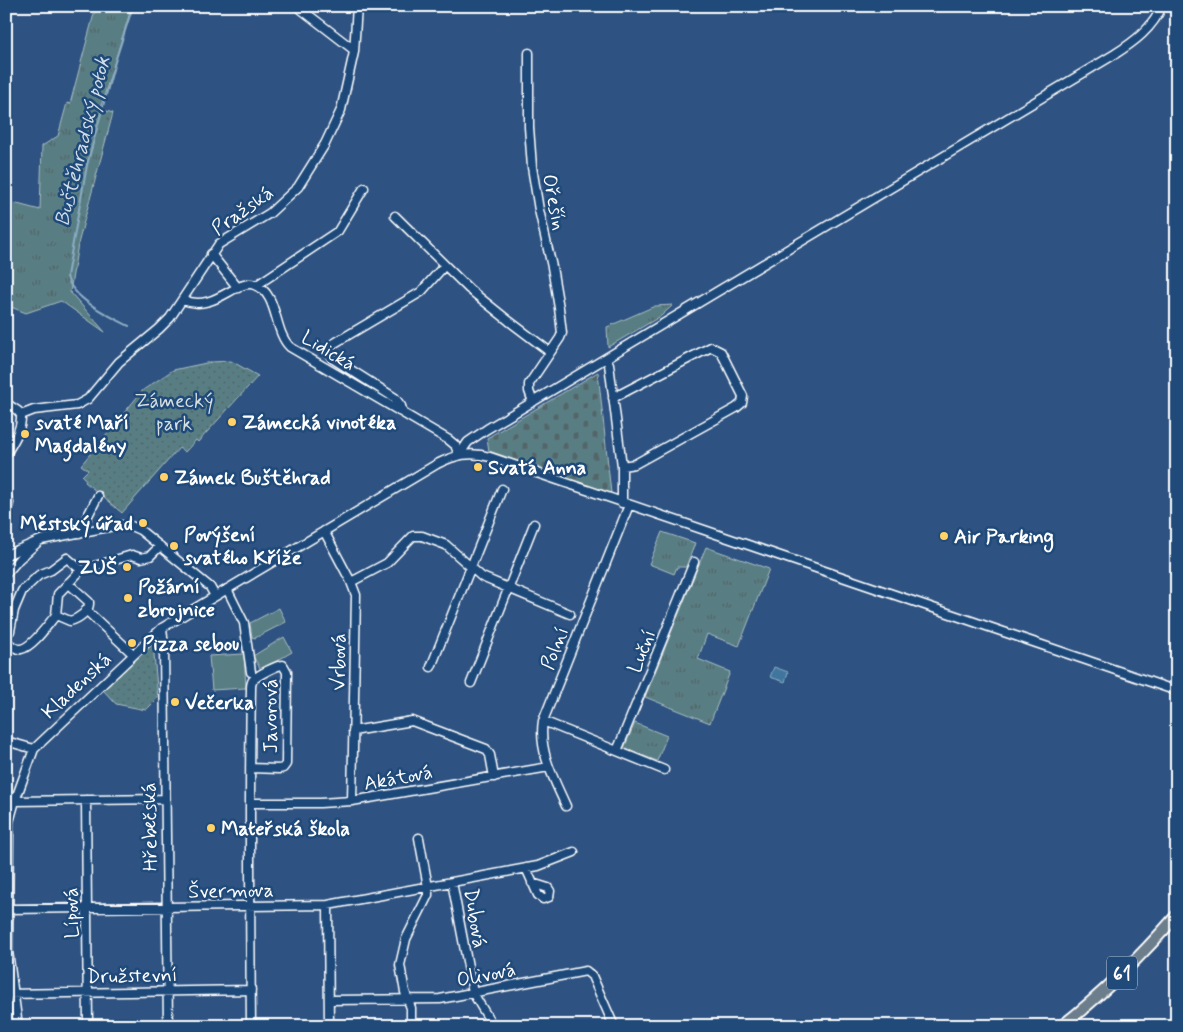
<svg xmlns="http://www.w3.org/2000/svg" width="1183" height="1032" viewBox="0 0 1183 1032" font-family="Mynerve,sans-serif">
  <defs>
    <pattern id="grass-tufts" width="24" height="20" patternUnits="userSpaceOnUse" patternTransform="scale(1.25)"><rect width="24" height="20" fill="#597e84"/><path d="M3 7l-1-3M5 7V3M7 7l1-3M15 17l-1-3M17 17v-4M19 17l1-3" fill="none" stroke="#526568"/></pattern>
    <pattern id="cemetery-stones" width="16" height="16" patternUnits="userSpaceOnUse" patternTransform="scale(1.25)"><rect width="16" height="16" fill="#597e84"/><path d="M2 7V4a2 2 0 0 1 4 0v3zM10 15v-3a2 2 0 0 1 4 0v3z" fill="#526568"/></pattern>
    <pattern id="park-dots" width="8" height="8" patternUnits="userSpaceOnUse" patternTransform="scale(1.25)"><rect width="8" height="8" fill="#597e84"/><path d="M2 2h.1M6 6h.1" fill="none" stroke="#526568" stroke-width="1.8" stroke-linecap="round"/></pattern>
  </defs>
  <rect width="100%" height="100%" fill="#2e5281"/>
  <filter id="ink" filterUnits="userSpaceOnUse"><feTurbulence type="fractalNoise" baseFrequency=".02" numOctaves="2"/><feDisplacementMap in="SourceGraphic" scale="10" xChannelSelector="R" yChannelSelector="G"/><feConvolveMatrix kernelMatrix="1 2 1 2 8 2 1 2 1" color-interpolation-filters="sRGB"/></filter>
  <g filter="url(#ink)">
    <!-- grass -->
    <path fill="url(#grass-tufts)" stroke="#acbec2" d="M96 6H132L100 109 113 113 78 244 70 292 105 332 61 301 26 313 6 305V201L40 210 42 146 58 136 67 103 70 104Z
      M673 305 661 316 608 347 607 327 655 306Z
      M662 532 695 543 686 567H677L674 574 649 564Z
      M706 547 769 569 739 646 707 634 698 659 730 672 710 723 645 697Z
      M635 723 667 736 657 761 624 748Z"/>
    <!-- cemetery -->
    <path fill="url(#cemetery-stones)" stroke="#acbec2" d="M598 372 611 493 489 451 487 438Z"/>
    <!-- park -->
    <path fill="url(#park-dots)" stroke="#acbec2" d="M231 361 258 376 198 442 196 440 185 452 179 448 122 513 85 482 86 480 82 476 88 470 81 465 143 390 173 370 211 362Z
      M156 638 159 649 154 654 158 698 146 710 116 704 103 690Z"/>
    <!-- pitch -->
    <path fill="#597e84" stroke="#acbec2" d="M279 608 286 622 255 638 252 637 250 623Z
      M284 637 292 652 261 670 253 656Z
      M244 654 246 688 212 690 209 656Z"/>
    <!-- water -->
    <path fill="#41769e" stroke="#8dadc5" d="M774 667 788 672 785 682 770 677Z"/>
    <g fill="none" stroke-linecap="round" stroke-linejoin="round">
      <!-- stream -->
      <path stroke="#8dadc5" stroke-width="2" d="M129 326C109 316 71 298 67 276L87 165 115 62 133 6"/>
      <!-- minor casing -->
      <g stroke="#fff" stroke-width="11">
        <path id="minor" d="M297 6 354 50
          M529 53V127L532 167 539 210 552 267 559 308 562 333 560 338 529 384V391L533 402
          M395 216 469 289 509 321 550 352
          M211 254 238 288
          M257 285 338 231 364 188
          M183 300C215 313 236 278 255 285 279 294 273 331 290 347L449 440 455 445 459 455
          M606 358 609 364 622 466V503
          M613 398 711 347 721 352 743 396 742 403 736 408 635 464 622 466
          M6 403 18 411 21 415
          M403 413 401 406 395 398 332 358 326 350 333 344 421 292 444 266
          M21 415 34 410 77 405 88 399 119 362 159 329 170 318 219 244 270 213 298 187 325 144 341 110 354 52 357 6
          M6 454C13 442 22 430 21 415
          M459 455 468 442 487 429 1115 54C1134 42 1153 28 1162 6
          M6 494 9 503 6 518
          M324 531 351 582 356 595 352 801
          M79 533 98 496
          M6 555 41 540 119 525 131 526 140 530 210 587 215 596
          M6 574 19 559 37 543
          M351 582 387 563 413 536H422L446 545 482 577 570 614
          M227 589 244 623 251 672
          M86 610 133 654
          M56 615 58 594 81 570 132 555 141 558 150 556 160 546
          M162 628 164 647 168 1026
          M10 631 14 610 22 591 39 575 51 570 67 558 81 570
          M7 642C11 645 16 650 21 649 33 647 49 623 56 615L70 621C78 619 90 611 89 602L68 583
          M431 667 502 489
          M471 683 534 524
          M543 721 664 770
          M353 731 412 721 486 749 490 755 494 777
          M6 741 34 749
          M617 751 694 562
          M250 768 279 769 283 768 286 764 287 672 283 665C277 665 258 675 253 680 251 683 251 685 251 688 249 801 250 913 251 1026
          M86 800 88 1026
          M15 801 165 799
          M251 803H320L352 801 549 767
          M566 806C554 779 538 751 543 721L629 505
          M526 868 538 895 543 899 549 897 550 891 548 888 532 883
          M452 882 473 993 493 1026
          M328 905 329 1026
          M8 909 328 905 538 866 574 852
          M6 994 251 990
          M329 1000 440 999 586 971 592 976 614 1026
          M18 1026 8 951 9 822 15 801 34 749 162 628 437 464C455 455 470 451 490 457L1177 691
          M411 1026V1008L405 992 400 965 406 939 428 895V887L419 838"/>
      </g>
      <!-- major casing -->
      <g stroke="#fff" stroke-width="14">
        <path id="major" d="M1062 1026C1104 993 1142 955 1177 915"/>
      </g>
      <!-- minor -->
      <use href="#minor" stroke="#1f4a7a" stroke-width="8"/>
      <!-- major -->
      <use href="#major" stroke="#6c7d8b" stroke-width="10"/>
    </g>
  </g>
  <!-- markers -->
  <g fill="#ffd166" stroke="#1f4a7a" stroke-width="2">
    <circle cx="232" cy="422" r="5"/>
    <circle cx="25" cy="434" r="5"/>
    <circle cx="478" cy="467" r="5"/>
    <circle cx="164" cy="477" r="5"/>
    <circle cx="143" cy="523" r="5"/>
    <circle cx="944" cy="536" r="5"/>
    <circle cx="174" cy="546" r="5"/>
    <circle cx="127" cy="567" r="5"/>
    <circle cx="128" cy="598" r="5"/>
    <circle cx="132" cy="643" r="5"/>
    <circle cx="175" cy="702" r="5"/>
    <circle cx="211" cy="828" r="5"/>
  </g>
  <g text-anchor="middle" stroke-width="5" stroke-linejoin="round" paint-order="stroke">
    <!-- shield labels -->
    <rect fill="#1f4a7a" stroke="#bcc9d7" stroke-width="1" x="1107" y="956.5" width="30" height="33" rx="4"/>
    <g font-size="19" font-weight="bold" fill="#fff">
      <text x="1122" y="980">61</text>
    </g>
    <!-- street labels -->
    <g font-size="20" fill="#fff" stroke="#1f4a7a">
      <text transform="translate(555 202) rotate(79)" y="7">Ořešín</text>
      <text transform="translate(242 210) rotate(-35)" y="7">Pražská</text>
      <text transform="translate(329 350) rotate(31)" y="7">Lidická</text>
      <text transform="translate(554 648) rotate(-68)" y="7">Polní</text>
      <text transform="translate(641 651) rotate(-68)" y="7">Luční</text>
      <text transform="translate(338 662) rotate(-89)" y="7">Vrbová</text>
      <text transform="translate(76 685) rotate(-43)" y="7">Kladenská</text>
      <text transform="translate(270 716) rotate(-90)" y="7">Javorová</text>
      <text transform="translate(398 777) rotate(-10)" y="7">Akátová</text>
      <text transform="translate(149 827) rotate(-91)" y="7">Hřebečská</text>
      <text transform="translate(231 890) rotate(-1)" y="7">Švermova</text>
      <text transform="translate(71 913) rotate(-91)" y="7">Lípová</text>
      <text transform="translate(476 918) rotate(81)" y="7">Dubová</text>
      <text transform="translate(486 974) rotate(-11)" y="7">Olivová</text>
      <text transform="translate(132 975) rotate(-1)" y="7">Družstevní</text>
    </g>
    <!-- park labels -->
    <g font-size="20" fill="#d6dfe0" stroke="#1f4a7a">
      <text x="174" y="407">Zámecký<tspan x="174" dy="23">park</tspan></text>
    </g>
    <!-- poi labels -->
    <g font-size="20" font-weight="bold" fill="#fff" stroke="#1f4a7a" text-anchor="start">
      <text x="35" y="429">svaté Maří<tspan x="35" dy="23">Magdalény</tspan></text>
      <text x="242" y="429">Zámecká vinotéka</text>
      <text x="488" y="474">Svatá Anna</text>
      <text x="174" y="484">Zámek Buštěhrad</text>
      <text x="133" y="530" text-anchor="end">Městský úřad</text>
      <text x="184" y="541">Povýšení<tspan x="184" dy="23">svatého Kříže</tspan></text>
      <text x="954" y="543">Air Parking</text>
      <text x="117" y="574" text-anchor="end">ZUŠ</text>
      <text x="138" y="593">Požární<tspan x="138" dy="23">zbrojnice</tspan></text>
      <text x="142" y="650">Pizza sebou</text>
      <text x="185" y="709">Večerka</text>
      <text x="221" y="835">Mateřská škola</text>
    </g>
    <!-- water labels -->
    <g font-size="21" font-style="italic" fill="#d0dde7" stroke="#1f4a7a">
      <text transform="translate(82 141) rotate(-76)" y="7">Buštěhradský potok</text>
    </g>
  </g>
  <!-- margin -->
  <rect width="1183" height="1032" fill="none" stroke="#1f4a7a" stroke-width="25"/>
  <rect x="12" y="12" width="1158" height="1007" fill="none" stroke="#fff" stroke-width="2" filter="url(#ink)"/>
</svg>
